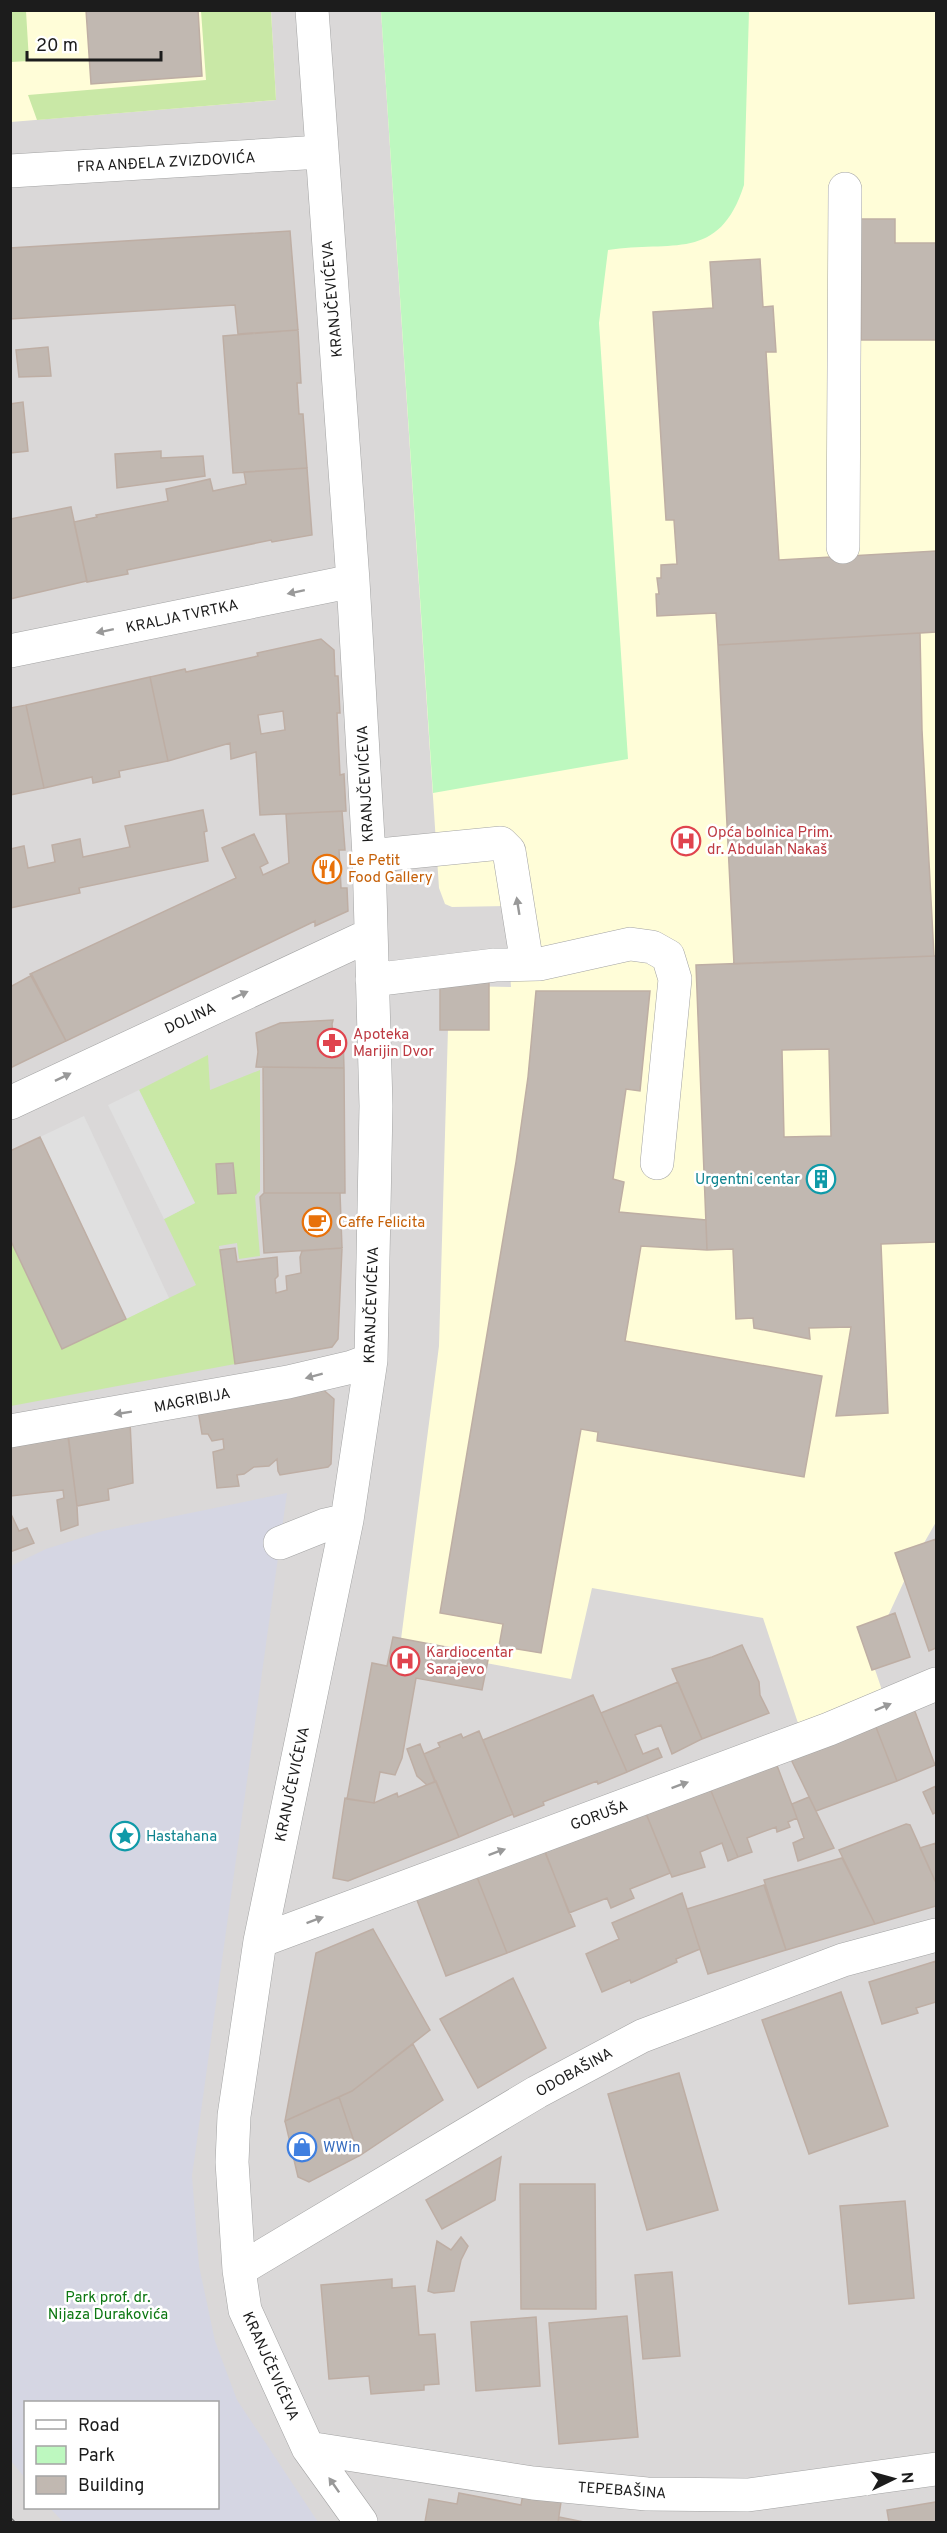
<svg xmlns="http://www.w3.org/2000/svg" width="947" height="2533" viewBox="0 0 947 2533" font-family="Overpass,sans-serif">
  <rect width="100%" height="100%" fill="#ede9e1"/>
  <!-- residential -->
  <path fill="#dad8d8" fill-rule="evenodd" d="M11 11H936V2522H11ZM26 2402H218V2508H26Z"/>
  <!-- education -->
  <path fill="#fffdd8" d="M11 11H271L276 100 11 122Z
    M381 11H936V1522L912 1564 870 1655 884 1696 799 1726 763 1618 592 1588 571 1679 400 1647 439 1346 449 993 461 986 511 987 506 906 452 907 445 904 439 888Z"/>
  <!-- grass -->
  <path fill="#c9e8a6" d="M11 10 26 11 29 61 11 62Z
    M201 11H271L276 100 37 120 28 95 206 80Z
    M208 1055 210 1090 260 1070V1191L255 1196 260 1256 239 1259 237 1243 219 1246 235 1364 11 1406 10 1239 62 1349 196 1285 164 1219 195 1203 139 1090Z"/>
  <!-- park -->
  <path fill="#bdf8bf" d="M381 11H749L744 185C719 263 672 240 608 250L599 323 628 759 433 793Z"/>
  <!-- parking -->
  <path fill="#e0e0e0" d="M139 1090 195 1203 164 1219 108 1105Z
    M84 1116 169 1298 126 1319 40 1137Z"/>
  <!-- plaza -->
  <path fill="#d5d6e3" d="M287 1493 192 2176 199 2266 215 2341 237 2400 318 2522H63L50 2508H218V2402H26L25 2478 11 2461V1566L46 1549 103 1531Z"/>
  <!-- building -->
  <path fill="#c1b8b1" stroke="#beaea4" stroke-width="1.5" fill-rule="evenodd" d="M86 10H198L202 76 91 84Z
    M860 219H895V243H936V340H861Z
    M290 231 298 330 238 334 235 305 10 319V248Z
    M760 259 763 307 773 306 776 352H766L779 560 936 551V632L718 645 716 613 657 616 656 594H659L657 578H661V565L677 564 674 520H666L653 312 713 308 710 262Z
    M298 330 301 383H297L299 414H303L307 468 233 473 223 336Z
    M48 347 51 376 19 377 16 350Z
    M23 402 28 451 11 453 10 404Z
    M161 451V458L203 456 205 476 117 488 115 454Z
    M307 468 312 535 272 542 271 540 127 570 128 574 87 582 74 522 97 517 96 515 168 501 166 489 210 479 213 491 246 484 244 472Z
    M71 507 87 581 10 599V519Z
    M920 633 922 730 934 956 734 964 718 645Z
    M321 639 334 650 335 676H338L340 713H337L340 775 344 774 346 811 260 815 256 752 231 759 230 743 168 761 150 677 185 669 186 672 258 656 257 653ZM283 711 285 730 261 734 258 715Z
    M150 677 168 761 119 771 120 777 93 783 92 777 44 788 26 705Z
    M26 705 44 788 10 795V708Z
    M203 810 207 831 204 832 208 861 79 888 80 893 10 908V849L24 846 28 868 55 862 52 845 80 839 83 857 130 847 125 826Z
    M342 811 345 850H339L340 868 341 888H347L348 911 315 926V921L66 1041 30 974 236 878 222 848 254 834 268 863 260 867 263 875 289 863 286 814Z
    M934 956H936V1242L881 1244 888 1413 836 1416 851 1327 809 1328 810 1339 754 1328 753 1318 736 1319 733 1249 707 1250 696 965ZM829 1049 831 1136 784 1137 782 1050Z
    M440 974H489V1030H440Z
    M32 975 66 1041 10 1068V987Z
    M536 991H650L640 1091 626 1089 613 1179 624 1182 619 1212 706 1220 707 1250 641 1246 625 1341 822 1376 804 1477 597 1441 598 1432 581 1429 541 1653 499 1646 503 1624 440 1613 516 1162 528 1077Z
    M333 1020 332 1024 333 1033 343 1034 344 1068 256 1067 258 1052 256 1033 280 1023Z
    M263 1067 344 1068 345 1193H264Z
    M40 1137 126 1319 62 1349 10 1239V1151Z
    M233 1163 236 1193 218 1194 216 1164Z
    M264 1193H340L342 1248 264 1253 260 1197Z
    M235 1248 237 1262 277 1257 278 1276 275 1279 276 1293 287 1290 286 1276 301 1273 300 1257 302 1251 342 1248 338 1339 332 1347 235 1364 220 1250Z
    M320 1387 334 1399 331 1464 328 1467 280 1475 278 1471 277 1459 269 1466 254 1467 244 1474 237 1475 239 1486 217 1488 213 1452 224 1449 223 1439 212 1441 208 1434H202L198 1410Z
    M130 1422 133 1483 108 1489 109 1500 77 1506 68 1433Z
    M68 1437 77 1506 78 1525 61 1531 57 1500 64 1498 63 1490 11 1496 10 1445Z
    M10 1512 19 1531 27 1528 34 1543 10 1552Z
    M936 1539V1648L929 1651 895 1553Z
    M895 1613 910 1657 872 1670 857 1627Z
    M393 1637 489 1655 482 1690 416 1678 402 1758 395 1775 380 1772 374 1803 347 1799 372 1663 387 1666Z
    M742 1645 759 1682 760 1695 769 1713 702 1739 672 1669 712 1657Z
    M678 1682 702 1739 672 1754 661 1725 635 1735 643 1754 658 1748 662 1757 627 1772 601 1713Z
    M593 1695 627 1772 598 1784 597 1781 543 1802 544 1805 514 1817 483 1740Z
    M911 1701 935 1765 897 1781 872 1717Z
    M872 1717 897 1781 816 1811 786 1749Z
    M479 1731 513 1814 459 1837 424 1754 440 1747 438 1743 461 1734 463 1738Z
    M420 1744 435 1782 427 1785 417 1776 407 1749Z
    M773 1755 797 1818 788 1822 790 1827 777 1832 776 1827 747 1838 752 1852 738 1857 707 1781Z
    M436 1781 459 1837 348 1881 333 1878 345 1798 374 1803 397 1793 398 1797Z
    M707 1781 738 1857 728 1861 722 1843 700 1852 705 1867 672 1877 643 1806Z
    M936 1786V1812L933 1814 923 1792Z
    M809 1797 834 1848 798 1861 793 1843 804 1838 792 1804Z
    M643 1806 670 1873 630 1889 634 1898 611 1908 607 1898 569 1913 543 1846Z
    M906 1824 910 1825 936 1883V1906L875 1924 839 1850Z
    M936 1843V1883L920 1848Z
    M542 1845 575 1926 507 1953 475 1872Z
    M842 1858 875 1924 786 1950 764 1880Z
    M475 1872 507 1953 446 1976 415 1895Z
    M764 1885 786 1950 708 1974 687 1909Z
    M682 1893 700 1949 676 1959 677 1962 631 1983 630 1980 602 1992 586 1954 619 1939 612 1923Z
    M373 1929 430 2030 352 2091 285 2121 316 1953Z
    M936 1961V2002L916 2008 918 2013 882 2024 869 1982Z
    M513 1978 546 2048 478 2088 440 2019Z
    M841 1992 888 2126 809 2154 762 2020Z
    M413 2044 443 2100 359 2156 339 2097 352 2091Z
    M679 2073 718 2210 647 2230 608 2094Z
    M339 2097 359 2156 309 2182 298 2177 285 2121Z
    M501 2157 495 2200 442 2229 426 2200Z
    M520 2184H595L596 2309H521Z
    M905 2201 914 2298 849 2304 840 2206Z
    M461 2237 468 2246 461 2260 454 2291 434 2293 428 2291 437 2241 451 2250Z
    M672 2272 680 2356 643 2359 635 2275Z
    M392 2279V2288L415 2286 419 2335 435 2334 439 2384 424 2385V2390L371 2394 369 2376 329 2379 321 2285Z
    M627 2316 638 2437 559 2444 549 2323Z
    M536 2317 540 2386 476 2391 471 2322Z
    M459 2493 521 2505 523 2494 561 2502 558 2522H425L429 2499 457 2504Z
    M936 2502V2522H889L887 2510Z
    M559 2517 584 2522H558Z"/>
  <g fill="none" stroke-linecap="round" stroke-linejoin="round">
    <!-- minor casing -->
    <g stroke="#a3a3a3" stroke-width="34">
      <path id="minor" d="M312 10 353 581 369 856 376 1106 371 1360 347 1520 260 1941 234 2116 232 2162 239 2270 245 2310 308 2448 361 2522
        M10 171 321 152
        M843 547 845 189
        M10 651 353 581
        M369 856 501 843 509 851 527 964
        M372 980 495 965 540 964 630 944 652 947 668 956 675 979 657 1163
        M10 1103 370 935
        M10 1431 288 1382 352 1367 371 1360
        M280 1543 325 1525 347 1520
        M260 1941 829 1729 936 1684
        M239 2270 537 2092 642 2036 843 1960 936 1935
        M308 2448 533 2483 647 2494 748 2495 936 2469"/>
    </g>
    <!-- minor -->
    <use href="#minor" stroke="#fff" stroke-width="33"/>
    <!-- tram -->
    <path stroke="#6a6a6a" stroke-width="1.5" d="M10 2517 15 2522"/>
  </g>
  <!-- one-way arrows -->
  <defs><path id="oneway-solid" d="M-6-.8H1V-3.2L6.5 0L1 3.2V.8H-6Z" transform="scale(1.5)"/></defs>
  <g fill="#999">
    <use href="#oneway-solid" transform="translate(296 592) rotate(168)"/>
    <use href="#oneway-solid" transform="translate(105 631) rotate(168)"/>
    <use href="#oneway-solid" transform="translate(518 906) rotate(-99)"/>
    <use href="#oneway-solid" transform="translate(240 995) rotate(-25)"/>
    <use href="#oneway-solid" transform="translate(63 1077) rotate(-26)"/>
    <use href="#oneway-solid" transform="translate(314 1376) rotate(165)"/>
    <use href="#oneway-solid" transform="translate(123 1413) rotate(171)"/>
    <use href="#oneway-solid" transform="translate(883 1707) rotate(-23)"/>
    <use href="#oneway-solid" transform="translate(680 1785) rotate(-20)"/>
    <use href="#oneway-solid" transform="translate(497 1852) rotate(-20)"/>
    <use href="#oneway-solid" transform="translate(315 1920) rotate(-20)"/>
    <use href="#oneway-solid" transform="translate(334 2485) rotate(-125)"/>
  </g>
  <!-- icons -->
  <defs>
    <g id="hospital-ring" transform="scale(1.5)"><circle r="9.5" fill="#fff" stroke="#e0444e" stroke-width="1.5"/><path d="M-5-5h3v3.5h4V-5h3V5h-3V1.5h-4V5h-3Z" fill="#e0444e"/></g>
    <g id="restaurant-ring" transform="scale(1.5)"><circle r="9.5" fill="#fff" stroke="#e8710a" stroke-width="1.5"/><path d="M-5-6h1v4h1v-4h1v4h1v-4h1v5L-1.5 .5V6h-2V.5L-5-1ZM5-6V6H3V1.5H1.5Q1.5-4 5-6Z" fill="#e8710a"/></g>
    <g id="pharmacy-ring" transform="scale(1.5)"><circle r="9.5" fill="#fff" stroke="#e0444e" stroke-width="1.5"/><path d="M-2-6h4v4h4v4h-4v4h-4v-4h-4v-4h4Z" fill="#e0444e"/></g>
    <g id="building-ring" transform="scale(1.5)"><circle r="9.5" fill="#fff" stroke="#0f9aa8" stroke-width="1.5"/><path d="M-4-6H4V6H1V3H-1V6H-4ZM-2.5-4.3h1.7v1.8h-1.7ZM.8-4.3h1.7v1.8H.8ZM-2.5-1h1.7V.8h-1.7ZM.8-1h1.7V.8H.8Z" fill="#0f9aa8"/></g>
    <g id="cafe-ring" transform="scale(1.5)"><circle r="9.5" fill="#fff" stroke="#e8710a" stroke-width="1.5"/><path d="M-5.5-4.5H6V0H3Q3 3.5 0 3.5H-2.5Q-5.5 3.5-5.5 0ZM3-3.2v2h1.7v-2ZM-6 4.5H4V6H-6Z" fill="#e8710a"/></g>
    <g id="sight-ring" transform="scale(1.5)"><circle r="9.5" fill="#fff" stroke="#0f9aa8" stroke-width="1.5"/><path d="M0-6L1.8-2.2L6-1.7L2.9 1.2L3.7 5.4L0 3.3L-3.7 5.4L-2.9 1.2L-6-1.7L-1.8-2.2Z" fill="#0f9aa8"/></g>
    <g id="shop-ring" transform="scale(1.5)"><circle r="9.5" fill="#fff" stroke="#3f7fe0" stroke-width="1.5"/><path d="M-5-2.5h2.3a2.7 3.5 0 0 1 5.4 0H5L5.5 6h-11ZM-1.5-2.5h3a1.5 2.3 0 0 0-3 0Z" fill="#3f7fe0"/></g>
  </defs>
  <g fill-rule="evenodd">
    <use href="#hospital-ring" x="686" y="841"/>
    <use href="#restaurant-ring" x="327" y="869"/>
    <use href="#pharmacy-ring" x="332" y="1043"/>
    <use href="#building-ring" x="821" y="1179"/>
    <use href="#cafe-ring" x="317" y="1222"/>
    <use href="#hospital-ring" x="405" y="1661"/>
    <use href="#sight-ring" x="125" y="1836"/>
    <use href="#shop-ring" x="302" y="2147"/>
  </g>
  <g text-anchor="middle" stroke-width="5" stroke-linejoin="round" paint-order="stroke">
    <!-- street labels -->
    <g font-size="15" fill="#1c1c1c" stroke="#fff">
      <text transform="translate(166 162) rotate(-3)" y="5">FRA ANĐELA ZVIZDOVIĆA</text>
      <text transform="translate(332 299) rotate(-95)" y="5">KRANJČEVIĆEVA</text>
      <text transform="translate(182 616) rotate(-12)" y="5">KRALJA TVRTKA</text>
      <text transform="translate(365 784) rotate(-93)" y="5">KRANJČEVIĆEVA</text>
      <text transform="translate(190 1018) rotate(-25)" y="5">DOLINA</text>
      <text transform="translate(371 1305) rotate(-88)" y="5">KRANJČEVIĆEVA</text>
      <text transform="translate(192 1400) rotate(-11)" y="5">MAGRIBIJA</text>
      <text transform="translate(292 1784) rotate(-78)" y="5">KRANJČEVIĆEVA</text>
      <text transform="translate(599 1815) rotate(-20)" y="5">GORUŠA</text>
      <text transform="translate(574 2072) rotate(-29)" y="5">ODOBAŠINA</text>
      <text transform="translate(271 2366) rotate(66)" y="5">KRANJČEVIĆEVA</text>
      <text transform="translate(622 2490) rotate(4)" y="5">TEPEBAŠINA</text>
    </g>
    <!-- health labels -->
    <g font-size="15" fill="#be3a42" stroke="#fff" text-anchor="start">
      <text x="707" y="837">Opća bolnica Prim.<tspan x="707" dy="17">dr. Abdulah Nakaš</tspan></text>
      <text x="353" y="1039">Apoteka<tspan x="353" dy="17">Marijin Dvor</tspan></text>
      <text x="426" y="1657">Kardiocentar<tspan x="426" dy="17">Sarajevo</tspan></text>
    </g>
    <!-- food labels -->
    <g font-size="15" fill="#c56008" stroke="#fff" text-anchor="start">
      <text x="348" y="865">Le Petit<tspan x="348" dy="17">Food Gallery</tspan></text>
      <text x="338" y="1227">Caffe Felicita</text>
    </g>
    <!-- culture labels -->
    <g font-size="15" fill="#0d838f" stroke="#fff" text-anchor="end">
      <text x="800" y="1184">Urgentni centar</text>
      <text x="146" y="1841" text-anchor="start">Hastahana</text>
    </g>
    <!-- shop labels -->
    <g font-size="15" fill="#366cbe" stroke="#fff" text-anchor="start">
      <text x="323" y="2152">WWin</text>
    </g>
    <!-- park labels -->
    <g font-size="15" fill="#0c7711" stroke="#fff">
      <text x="108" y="2302">Park prof. dr.<tspan x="108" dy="17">Nijaza Durakovića</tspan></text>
    </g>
  </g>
  <!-- border -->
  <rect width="947" height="2533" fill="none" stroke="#1c1c1c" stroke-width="24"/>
  <!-- legend -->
  <rect x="24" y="2401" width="195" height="108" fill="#ffffff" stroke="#a4a4a4" stroke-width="1.5"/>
  <rect x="36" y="2420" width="30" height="9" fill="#ffffff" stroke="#a4a4a4" stroke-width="1.5"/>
  <text x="78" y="2431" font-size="18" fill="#1c1c1c">Road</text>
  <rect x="36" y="2446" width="30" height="18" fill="#bdf8bf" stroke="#a4a4a4" stroke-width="1.5"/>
  <text x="78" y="2461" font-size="18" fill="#1c1c1c">Park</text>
  <rect x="36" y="2476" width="30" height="18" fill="#c1b8b1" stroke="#a4a4a4" stroke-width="1.5"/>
  <text x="78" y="2491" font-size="18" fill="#1c1c1c">Building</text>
  <!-- north arrow -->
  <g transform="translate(893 2479) rotate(85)" stroke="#ffffff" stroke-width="4.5" paint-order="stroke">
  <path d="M0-4.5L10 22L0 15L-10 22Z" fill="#1c1c1c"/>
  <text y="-9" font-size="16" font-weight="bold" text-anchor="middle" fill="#1c1c1c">N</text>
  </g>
  <!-- scale -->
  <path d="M27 51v9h134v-9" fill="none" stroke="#1c1c1c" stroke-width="3"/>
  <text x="36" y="51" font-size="18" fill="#1c1c1c" stroke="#ffffff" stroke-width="4.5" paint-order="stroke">20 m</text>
</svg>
